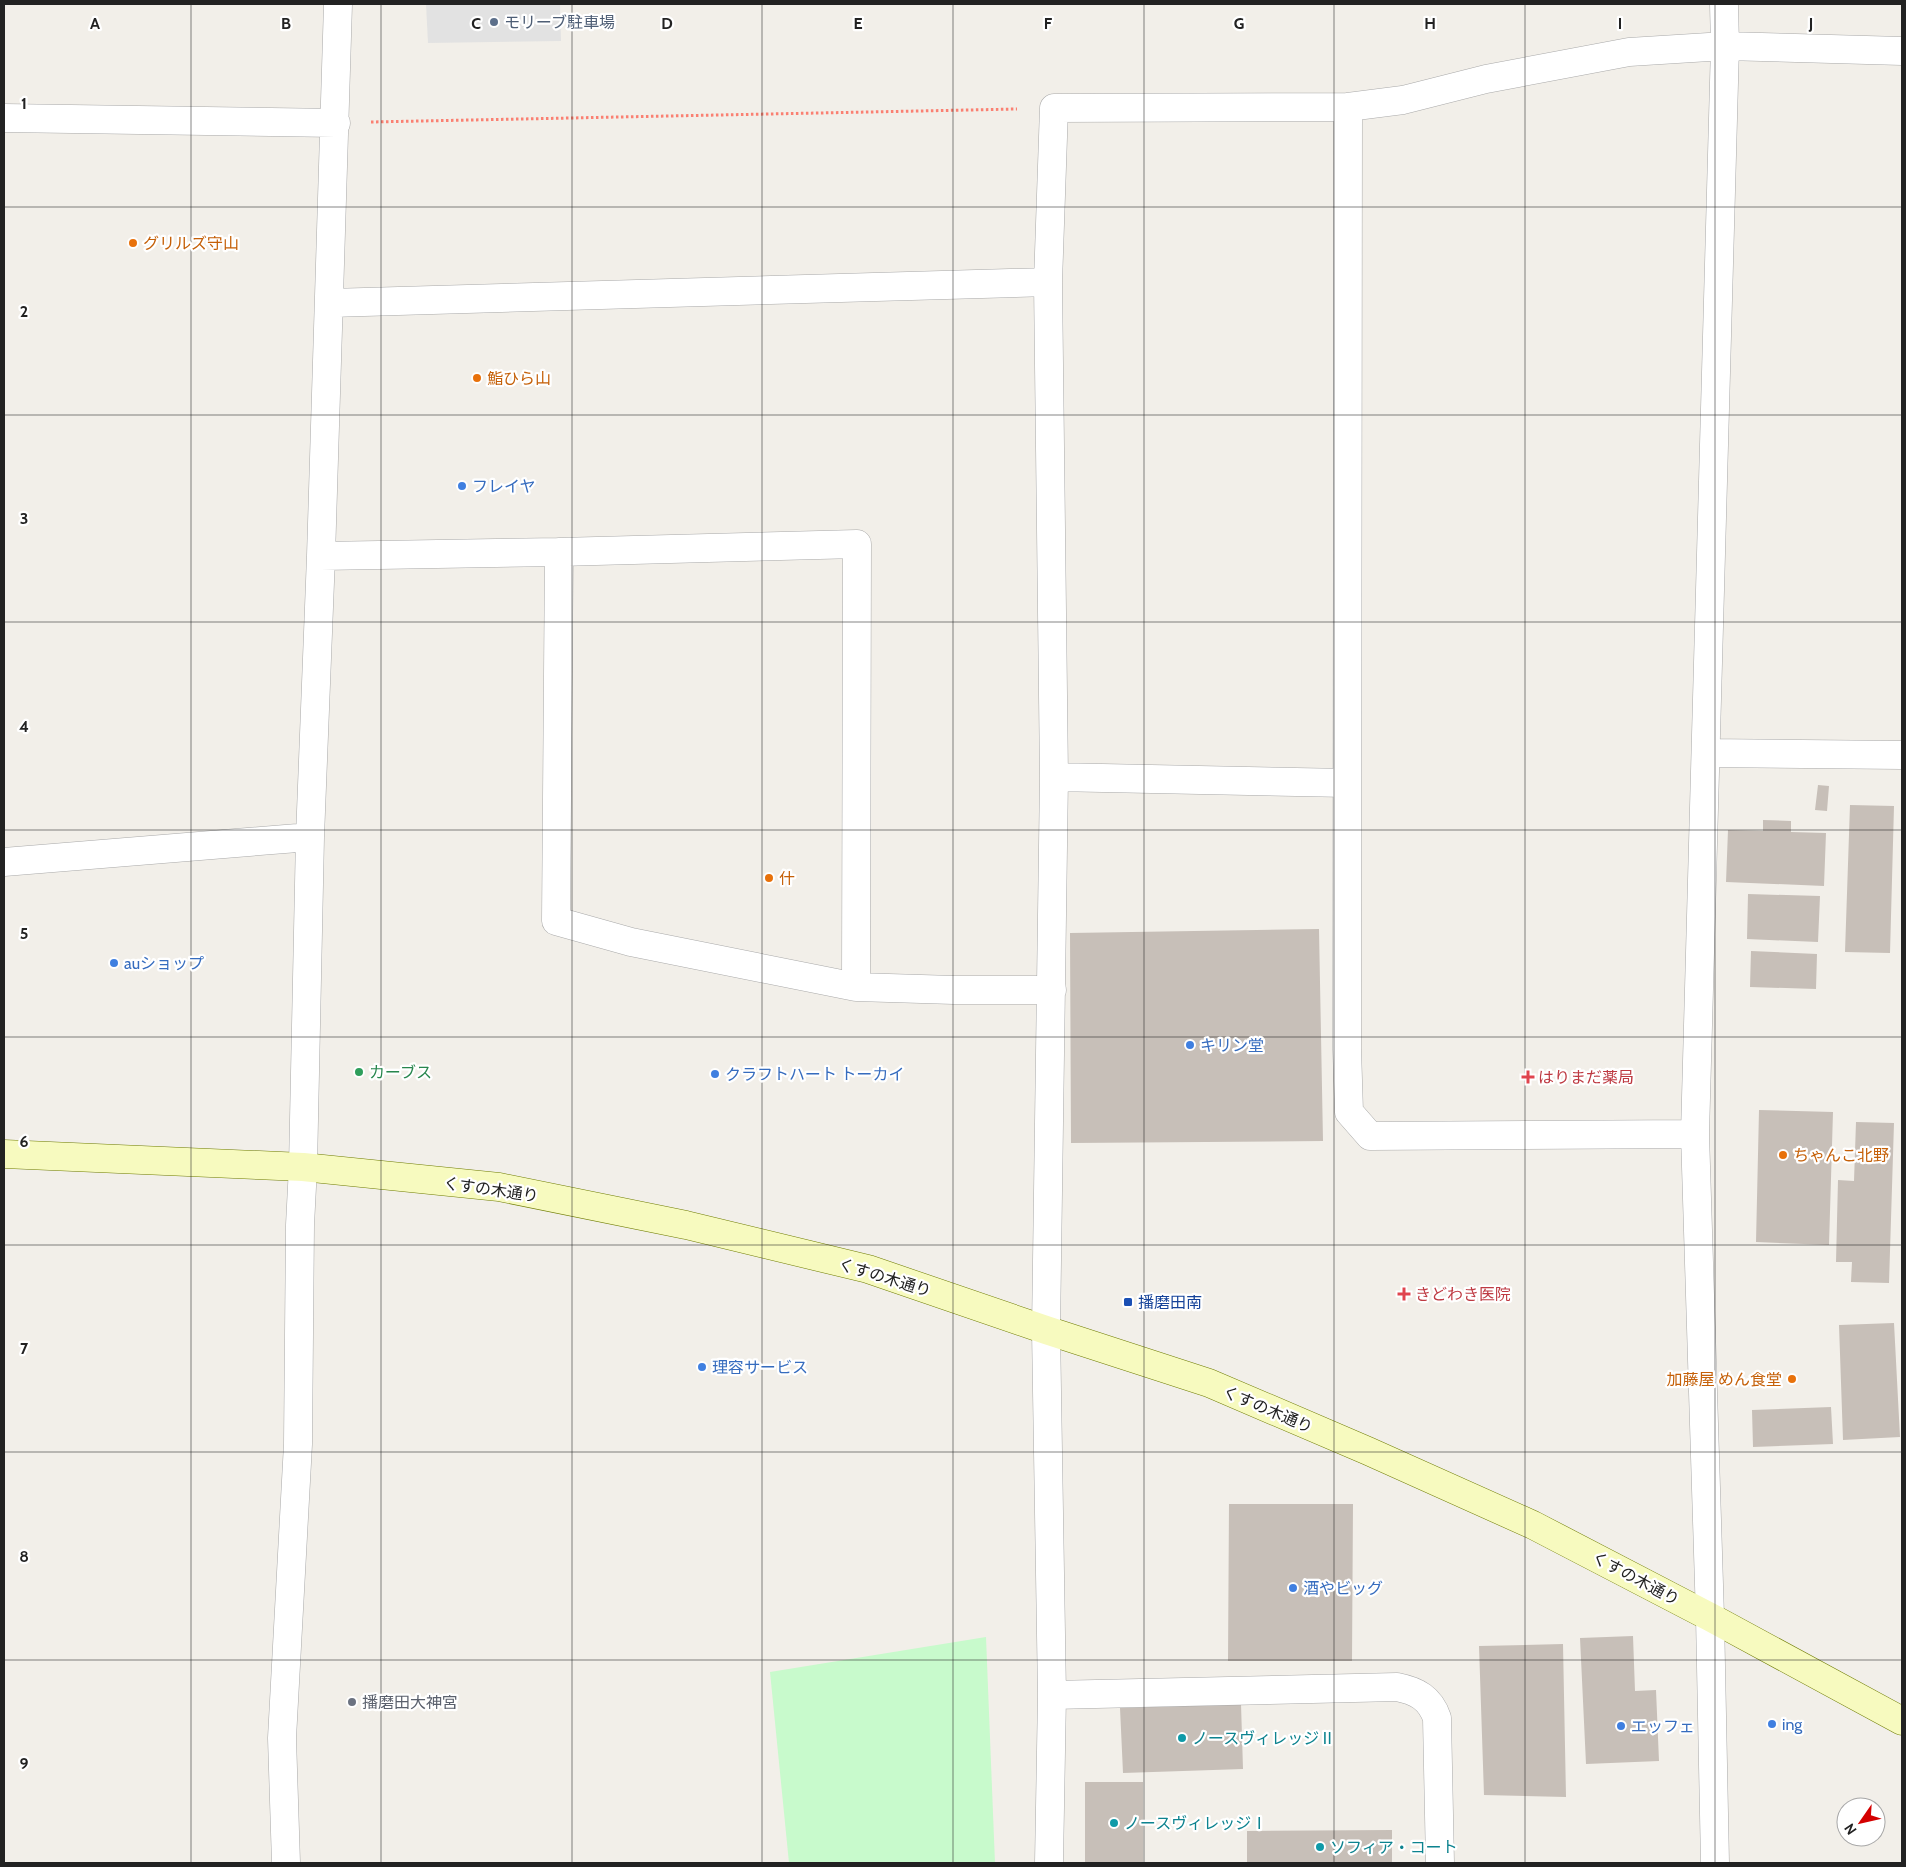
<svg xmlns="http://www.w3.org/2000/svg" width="1906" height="1867" viewBox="0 0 1906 1867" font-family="Cabin,'Noto Sans JP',sans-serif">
  <rect width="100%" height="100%" fill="#f2efe9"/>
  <!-- park -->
  <path fill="#c8facc" d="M986 1637 995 1863H789L770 1672Z"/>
  <!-- parking -->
  <path fill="#e2e2e2" d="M426 4H560L561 41 428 43Z"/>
  <!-- building -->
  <path fill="#c7bfb8" d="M1818 785 1829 786 1827 811 1815 810Z
    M1850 805 1894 806 1890 953 1845 952Z
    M1763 820 1791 821V832L1826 833 1824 886 1726 882 1728 830 1763 831Z
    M1748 894 1820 896 1818 942 1747 939Z
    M1319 929 1323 1141 1071 1143 1070 933Z
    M1751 951 1817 954 1816 989 1750 987Z
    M1759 1110 1833 1112 1829 1245 1756 1242Z
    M1856 1122 1894 1123 1889 1283 1851 1282 1852 1262H1836L1838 1180 1854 1181Z
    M1894 1323 1900 1437 1843 1440 1839 1325Z
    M1831 1407 1833 1444 1753 1447 1752 1410Z
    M1229 1504H1353L1352 1661H1228Z
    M1633 1636 1635 1691 1656 1690 1659 1761 1586 1764 1580 1638Z
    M1563 1644 1566 1797 1484 1795 1479 1646Z
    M1241 1704 1243 1769 1123 1773 1120 1708Z
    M1085 1782H1143V1863H1085Z
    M1392 1830V1863H1247V1831Z"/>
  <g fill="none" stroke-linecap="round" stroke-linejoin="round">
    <!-- street casing -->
    <g stroke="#a9a9a9" stroke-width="29">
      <path id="street" d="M1348 107 1403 100 1486 79 1629 52 1725 46 1902 51
        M4 118 336 123
        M330 303 1048 282
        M321 556 559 552
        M1706 753 1902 755
        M1054 777 1347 783
        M4 862 310 837
        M856 987 857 544 559 552 556 921 631 942 856 987 954 990H1052
        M1052 1695 1397 1687C1417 1691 1430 1698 1437 1718L1440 1863
        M286 1863 282 1738 298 1444 300 1225 303 1167 310 837 321 556 338 4
        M1049 1863 1052 1695 1046 1330 1054 777 1048 282 1054 108 1348 107 1347 1049 1349 1112 1370 1136 1695 1134
        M1715 1863 1710 1617 1695 1134 1725 46 1724 4"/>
    </g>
    <!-- secondary casing -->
    <g stroke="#707d05" stroke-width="29">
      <path id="secondary" d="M4 1154 303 1167 499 1187 686 1225 868 1269 1046 1330 1209 1383 1368 1451 1533 1525 1710 1617 1902 1721"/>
    </g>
    <!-- path -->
    <path stroke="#fa8072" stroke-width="3" stroke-dasharray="2.5 2.5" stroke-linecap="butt" d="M371 122 1017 109"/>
    <!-- street -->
    <use href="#street" stroke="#fff" stroke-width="28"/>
    <!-- secondary -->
    <use href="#secondary" stroke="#f7fabf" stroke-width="28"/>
  </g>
  <!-- grid -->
  <path fill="none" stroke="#222" stroke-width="1" stroke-opacity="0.55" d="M191 4V1863M381 4V1863M572 4V1863M762 4V1863M953 4V1863M1144 4V1863M1334 4V1863M1525 4V1863M1715 4V1863M4 207H1902M4 415H1902M4 622H1902M4 830H1902M4 1037H1902M4 1245H1902M4 1452H1902M4 1660H1902"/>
  <!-- markers -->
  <circle fill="#5c6f8a" stroke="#fff" stroke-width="2" cx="494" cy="22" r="5"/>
  <g fill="#e8710a" stroke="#fff" stroke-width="2">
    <circle cx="133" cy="243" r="5"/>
    <circle cx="477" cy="378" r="5"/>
    <circle cx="769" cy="878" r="5"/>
    <circle cx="1783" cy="1155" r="5"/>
    <circle cx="1792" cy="1379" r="5"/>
  </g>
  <g fill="#3f7fe0" stroke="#fff" stroke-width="2">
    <circle cx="462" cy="486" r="5"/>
    <circle cx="114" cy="963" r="5"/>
    <circle cx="1190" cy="1045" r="5"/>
    <circle cx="715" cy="1074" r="5"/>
    <circle cx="702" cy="1367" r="5"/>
    <circle cx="1293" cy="1588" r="5"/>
    <circle cx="1772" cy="1724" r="5"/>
    <circle cx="1621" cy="1726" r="5"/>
  </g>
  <circle fill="#2e9e5b" stroke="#fff" stroke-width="2" cx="359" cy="1072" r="5"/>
  <g fill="#e0444e" stroke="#fff" stroke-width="2">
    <path d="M1525.5 1069.5h5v5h5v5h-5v5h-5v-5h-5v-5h5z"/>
    <path d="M1401.5 1286.5h5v5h5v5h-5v5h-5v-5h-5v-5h5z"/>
  </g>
  <rect fill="#1a4fb4" stroke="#fff" stroke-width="2" x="1123" y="1297" width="10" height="10" rx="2.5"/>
  <circle fill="#6b7280" stroke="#fff" stroke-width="2" cx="352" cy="1702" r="5"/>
  <g fill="#0f9aa8" stroke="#fff" stroke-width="2">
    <circle cx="1182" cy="1738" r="5"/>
    <circle cx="1114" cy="1823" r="5"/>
    <circle cx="1320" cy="1847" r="5"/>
  </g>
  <g text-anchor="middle" stroke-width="4.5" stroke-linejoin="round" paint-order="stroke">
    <!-- service labels -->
    <g font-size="16" fill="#4e5e75" stroke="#fff" text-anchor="start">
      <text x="504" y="28">モリーブ駐車場</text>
    </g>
    <!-- food labels -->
    <g font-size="16" fill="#c56008" stroke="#fff" text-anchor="start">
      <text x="143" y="249">グリルズ守山</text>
      <text x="487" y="384">鮨ひら山</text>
      <text x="779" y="884">什</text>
      <text x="1793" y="1161">ちゃんこ北野</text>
      <text x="1782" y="1385" text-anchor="end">加藤屋 めん食堂</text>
    </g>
    <!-- shop labels -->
    <g font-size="16" fill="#366cbe" stroke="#fff" text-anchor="start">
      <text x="472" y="492">フレイヤ</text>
      <text x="124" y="969">auショップ</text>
      <text x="1200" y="1051">キリン堂</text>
      <text x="725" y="1080">クラフトハート トーカイ</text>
      <text x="712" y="1373">理容サービス</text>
      <text x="1303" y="1594">酒やビッグ</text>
      <text x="1782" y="1730">ing</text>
      <text x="1631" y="1732">エッフェ</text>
    </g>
    <!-- leisure labels -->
    <g font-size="16" fill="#27864d" stroke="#fff" text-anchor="start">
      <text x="369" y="1078">カーブス</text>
    </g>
    <!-- health labels -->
    <g font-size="16" fill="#be3a42" stroke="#fff" text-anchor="start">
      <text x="1538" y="1083">はりまだ薬局</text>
      <text x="1415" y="1300">きどわき医院</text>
    </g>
    <!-- street labels -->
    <g font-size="16" fill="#222" stroke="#fff">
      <text transform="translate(491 1189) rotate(8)" y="6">くすの木通り</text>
      <text transform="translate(885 1277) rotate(17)" y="6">くすの木通り</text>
      <text transform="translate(1268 1409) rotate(23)" y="6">くすの木通り</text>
      <text transform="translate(1636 1578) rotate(28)" y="6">くすの木通り</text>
    </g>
    <!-- transit labels -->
    <g font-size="16" fill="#164399" stroke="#fff" text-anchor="start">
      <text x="1138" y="1308">播磨田南</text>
    </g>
    <!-- worship labels -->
    <g font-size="16" fill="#5b616d" stroke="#fff" text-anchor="start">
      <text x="362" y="1708">播磨田大神宮</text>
    </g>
    <!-- culture labels -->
    <g font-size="16" fill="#0d838f" stroke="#fff" text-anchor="start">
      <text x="1192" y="1744">ノースヴィレッジⅡ</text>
      <text x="1124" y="1829">ノースヴィレッジⅠ</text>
      <text x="1330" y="1853">ソフィア・コート</text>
    </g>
  </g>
  <g font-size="16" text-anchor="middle" font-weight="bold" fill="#222" stroke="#fff" stroke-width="4.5" stroke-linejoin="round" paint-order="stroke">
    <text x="95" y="29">A</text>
    <text x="286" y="29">B</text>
    <text x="476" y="29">C</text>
    <text x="667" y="29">D</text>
    <text x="858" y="29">E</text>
    <text x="1048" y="29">F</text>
    <text x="1239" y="29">G</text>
    <text x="1430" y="29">H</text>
    <text x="1620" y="29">I</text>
    <text x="1811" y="29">J</text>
    <text x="24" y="109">1</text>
    <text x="24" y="317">2</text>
    <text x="24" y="524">3</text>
    <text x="24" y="732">4</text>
    <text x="24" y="939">5</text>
    <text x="24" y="1147">6</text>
    <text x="24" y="1354">7</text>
    <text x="24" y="1562">8</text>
    <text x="24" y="1769">9</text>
  </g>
  <!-- border -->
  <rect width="1906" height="1867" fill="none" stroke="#222222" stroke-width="10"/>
  <!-- north arrow -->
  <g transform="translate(1861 1822) rotate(236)"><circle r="24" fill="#ffffff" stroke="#a7a7a7"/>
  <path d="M0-4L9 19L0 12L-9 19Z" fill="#d40000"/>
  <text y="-8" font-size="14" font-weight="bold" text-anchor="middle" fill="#222222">N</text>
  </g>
</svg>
